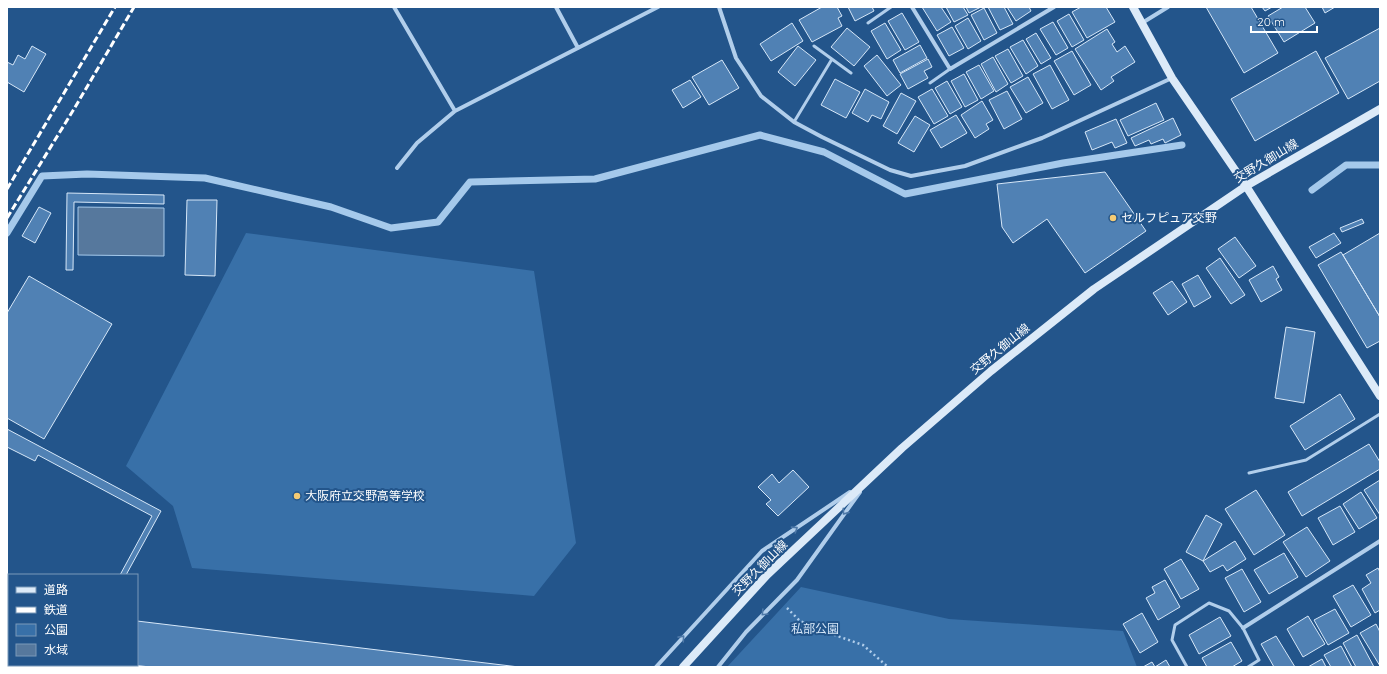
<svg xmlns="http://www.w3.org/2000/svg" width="1387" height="674" viewBox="0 0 1387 674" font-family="Quicksand,'Noto Sans JP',sans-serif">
  <rect width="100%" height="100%" fill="#23558b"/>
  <!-- green -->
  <path fill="#3870a8" d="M246 233 534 271 576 543 534 596 192 568 173 506 126 466Z
    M801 587 949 619 1123 631 1137 667H727Z
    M9 610V665H21L20 667H7V614Z"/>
  <!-- water -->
  <path fill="#56789d" stroke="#a5c9eb" d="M78 207 164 208V256L78 255Z"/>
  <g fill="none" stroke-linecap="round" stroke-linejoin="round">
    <!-- stream -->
    <path stroke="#a5c9eb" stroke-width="7" d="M1312 190 1346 165H1380
      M7 233 42 176 87 174 205 178 331 207 391 228 438 222 470 182 595 179 760 135 824 152 905 194 1063 163 1182 145"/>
  </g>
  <!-- building -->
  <path fill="#5081b4" stroke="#d6e7f8" d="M822 7H837L842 16 838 18 842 26 812 42 799 20Z
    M848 7H872L874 11 855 21Z
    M922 7H941L951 22 937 31Z
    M946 7H963L968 15 954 22Z
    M966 7H981L969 13Z
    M988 7H1004L1013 24 1000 30Z
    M1007 7H1029L1031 11 1016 21Z
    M1081 7H1106L1115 22 1087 38 1072 12Z
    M1206 7H1251L1278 53 1244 73Z
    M1262 7H1272L1265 11Z
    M1283 7H1305L1315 23 1284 42 1268 16Z
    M1322 7H1335L1325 13Z
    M984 8 997 33 984 40 971 15Z
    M902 13 919 42 905 50 888 21Z
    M1069 14 1084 40 1072 47 1057 21Z
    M968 18 981 41 968 49 955 26Z
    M1053 22 1068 48 1056 55 1040 29Z
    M792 23 803 41 771 61 760 44Z
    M885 23 901 50 887 59 871 31Z
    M952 27 964 48 949 56 937 35Z
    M847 28 870 47 854 66 831 47Z
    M1380 28V81L1348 99 1325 58Z
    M1107 29 1115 42 1112 44 1117 52 1125 46 1135 62 1111 77 1114 81 1101 90 1075 49Z
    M1036 33 1051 58 1041 64 1026 39Z
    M1023 40 1038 66 1026 74 1010 47Z
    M920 45 927 58 900 73 893 60Z
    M32 46 46 54 24 92 7 82V62L13 65 18 55 25 59Z
    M798 46 816 60 795 86 778 72Z
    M1008 49 1023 76 1011 83 995 56Z
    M1072 51 1091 85 1074 95 1054 61Z
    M1316 51 1339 93 1255 141 1231 99Z
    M877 55 901 85 887 96 864 66Z
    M993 57 1008 84 996 92 981 64Z
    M928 59 932 67 924 71 928 78 908 89 900 74Z
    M722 60 739 88 709 105 692 77Z
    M979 65 994 91 981 99 966 72Z
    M1050 65 1069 100 1052 109 1033 74Z
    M964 74 978 100 965 107 951 81Z
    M1028 77 1043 103 1026 113 1010 87Z
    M835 79 860 92 846 118 821 105Z
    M690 80 701 97 683 108 672 90Z
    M947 81 962 107 950 114 935 88Z
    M865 89 889 102 881 119 872 115 868 122 852 113Z
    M932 89 948 116 934 124 918 97Z
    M1007 91 1022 119 1004 129 989 100Z
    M901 93 916 101 897 134 883 126Z
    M982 101 993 120 986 124 989 129 975 138 961 115Z
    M1156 103 1164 120 1128 136 1120 120Z
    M956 115 967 133 941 148 930 130Z
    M915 116 930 125 914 152 898 143Z
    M1173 118 1181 135 1165 143 1163 139 1151 144 1149 140 1135 146 1131 138Z
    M1116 119 1127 143 1115 148 1112 142 1092 150 1085 132Z
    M1105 172 1146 231 1085 273 1047 219 1013 243 1002 227 997 184Z
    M67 193 164 195V204L74 202 73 270H66Z
    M187 200H217L215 276 185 275Z
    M39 207 51 213 35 243 22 236Z
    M1362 219 1364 223 1342 232 1340 228Z
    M1334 233 1341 243 1316 258 1309 247Z
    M1380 233V317L1343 255Z
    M1235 237 1256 266 1239 278 1218 249Z
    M1341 252 1380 317V341L1367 348 1318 265Z
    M1220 258 1245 295 1231 304 1206 268Z
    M1273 266 1279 277 1276 279 1282 290 1261 302 1249 280Z
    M1198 275 1211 297 1194 307 1182 284Z
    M29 276 112 324 44 439 7 418V313Z
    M1172 281 1187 302 1168 315 1153 293Z
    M1286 327 1315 332 1304 403 1275 398Z
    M1340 394 1355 419 1305 450 1290 426Z
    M7 429 161 511 126 575H120L152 516 38 455 35 461 7 447Z
    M1369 444 1380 462V469L1302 516 1288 492Z
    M793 470 809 487 778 516 766 504 771 500 758 487 772 474 779 483Z
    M1380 480V515L1364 490Z
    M1256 490 1285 535 1254 555 1225 509Z
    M1361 492 1377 518 1359 529 1343 504Z
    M1340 506 1355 532 1333 545 1318 518Z
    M1206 515 1222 524 1203 561 1186 552Z
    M1307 527 1330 561 1306 577 1283 542Z
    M1235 541 1246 559 1227 571 1223 565 1210 572 1203 561Z
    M1284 553 1298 577 1269 594 1254 570Z
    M1181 559 1199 589 1181 599 1164 569Z
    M1378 568 1380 572V610L1375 613 1362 589 1371 583 1366 575Z
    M1242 569 1261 602 1244 612 1225 578Z
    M1165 580 1180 607 1158 620 1146 598 1155 593 1152 587Z
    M1353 585 1371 615 1351 627 1333 596Z
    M1335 609 1349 633 1328 645 1314 620Z
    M1142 613 1158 642 1140 653 1123 624Z
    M1308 616 1325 644 1303 657 1287 629Z
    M1220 617 1231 636 1199 654 1189 635Z
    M137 621 519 667H150L133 665H137Z
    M1376 624 1380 632V666L1360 633Z
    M1357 635 1374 667H1356L1343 643Z
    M1276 636 1295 667H1274L1261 644Z
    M1231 642 1242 661 1232 667H1207L1202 658Z
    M1341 646 1352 667H1331L1324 655Z
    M1322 659 1326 667H1308Z
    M1166 660 1170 667H1143L1152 662 1155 667Z"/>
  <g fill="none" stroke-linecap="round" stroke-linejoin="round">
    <!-- path -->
    <path stroke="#b1ceeb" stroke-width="2.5" stroke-dasharray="2 3" stroke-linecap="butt" d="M787 608 800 621 829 633 863 645 888 667"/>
    <!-- lane -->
    <path stroke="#b1ceeb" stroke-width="3" d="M868 23 891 7
      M814 46 851 73
      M930 83 950 69
      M794 122 832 59
      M1249 473 1306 460 1380 414
      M1187 667 1172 640 1175 625 1209 603 1229 611 1243 628 1259 660 1248 667"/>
    <!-- street -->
    <path stroke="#b1ceeb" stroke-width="4" d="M394 7 455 111
      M556 7 578 48
      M719 7 736 58 761 96 794 122 822 137 890 170 911 176 965 166 1042 138 1172 78
      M912 7 950 69 1054 7
      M1142 23 1168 7
      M397 168 417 143 455 111 658 7
      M1243 628 1380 541
      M656 667 762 551 850 492
      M718 667 746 632 797 580 860 492"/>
    <!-- secondary -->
    <path stroke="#dceaf8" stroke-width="8" d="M1133 7 1172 78 1246 186 1380 396
      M683 667 767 575 902 448 991 371 1094 289 1246 186 1380 109"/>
    <!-- rail -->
    <path stroke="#fff" stroke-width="3" stroke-dasharray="7 3" stroke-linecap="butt" d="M7 189 115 7
      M7 218 74 109 134 7"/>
  </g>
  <!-- one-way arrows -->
  <defs><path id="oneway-chevron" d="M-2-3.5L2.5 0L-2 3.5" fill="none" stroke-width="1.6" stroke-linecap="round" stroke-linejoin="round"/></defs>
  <g stroke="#4e79a8">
    <use href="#oneway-chevron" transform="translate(845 512) rotate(125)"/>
    <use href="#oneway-chevron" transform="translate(795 529) rotate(-33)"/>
    <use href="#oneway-chevron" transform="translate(764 613) rotate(134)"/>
    <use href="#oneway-chevron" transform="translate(682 638) rotate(-48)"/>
  </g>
  <!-- markers -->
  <g fill="#f5cb74" stroke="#23558b" stroke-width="1.5">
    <circle cx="1113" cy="218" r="4"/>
    <circle cx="297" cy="496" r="4"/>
  </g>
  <g text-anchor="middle" stroke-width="4" stroke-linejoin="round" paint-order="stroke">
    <!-- street labels -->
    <g font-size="12" fill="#fff" stroke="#23558b">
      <text transform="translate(1266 161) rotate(-31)" y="4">交野久御山線</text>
      <text transform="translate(1000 349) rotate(-39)" y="4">交野久御山線</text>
      <text transform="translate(760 568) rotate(-45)" y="4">交野久御山線</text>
    </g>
    <!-- poi labels -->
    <g font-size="12" fill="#fff" stroke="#23558b" text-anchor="start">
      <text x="1121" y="222">セルフピュア交野</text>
      <text x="305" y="500">大阪府立交野高等学校</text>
    </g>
    <!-- park labels -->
    <g font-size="12" fill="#d6e7f8" stroke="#23558b">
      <text x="815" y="633">私部公園</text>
    </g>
  </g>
  <!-- border -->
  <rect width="1387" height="674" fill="none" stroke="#ffffff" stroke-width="16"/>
  <!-- legend -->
  <rect x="8" y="574" width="130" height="92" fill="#23558b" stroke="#7b99b9"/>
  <rect x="16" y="587" width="20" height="6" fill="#dceaf8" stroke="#7b99b9"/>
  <text x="44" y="594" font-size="12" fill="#ffffff">道路</text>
  <rect x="16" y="607" width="20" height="6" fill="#ffffff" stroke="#7b99b9"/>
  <text x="44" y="614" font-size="12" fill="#ffffff">鉄道</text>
  <rect x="16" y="624" width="20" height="12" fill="#3870a8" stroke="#7b99b9"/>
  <text x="44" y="634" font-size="12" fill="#ffffff">公園</text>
  <rect x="16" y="644" width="20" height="12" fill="#56789d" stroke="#7b99b9"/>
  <text x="44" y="654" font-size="12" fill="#ffffff">水域</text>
  <!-- scale -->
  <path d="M1251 26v6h66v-6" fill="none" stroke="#ffffff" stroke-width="2"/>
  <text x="1257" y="26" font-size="12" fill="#ffffff" stroke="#23558b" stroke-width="3" paint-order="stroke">20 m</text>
</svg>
